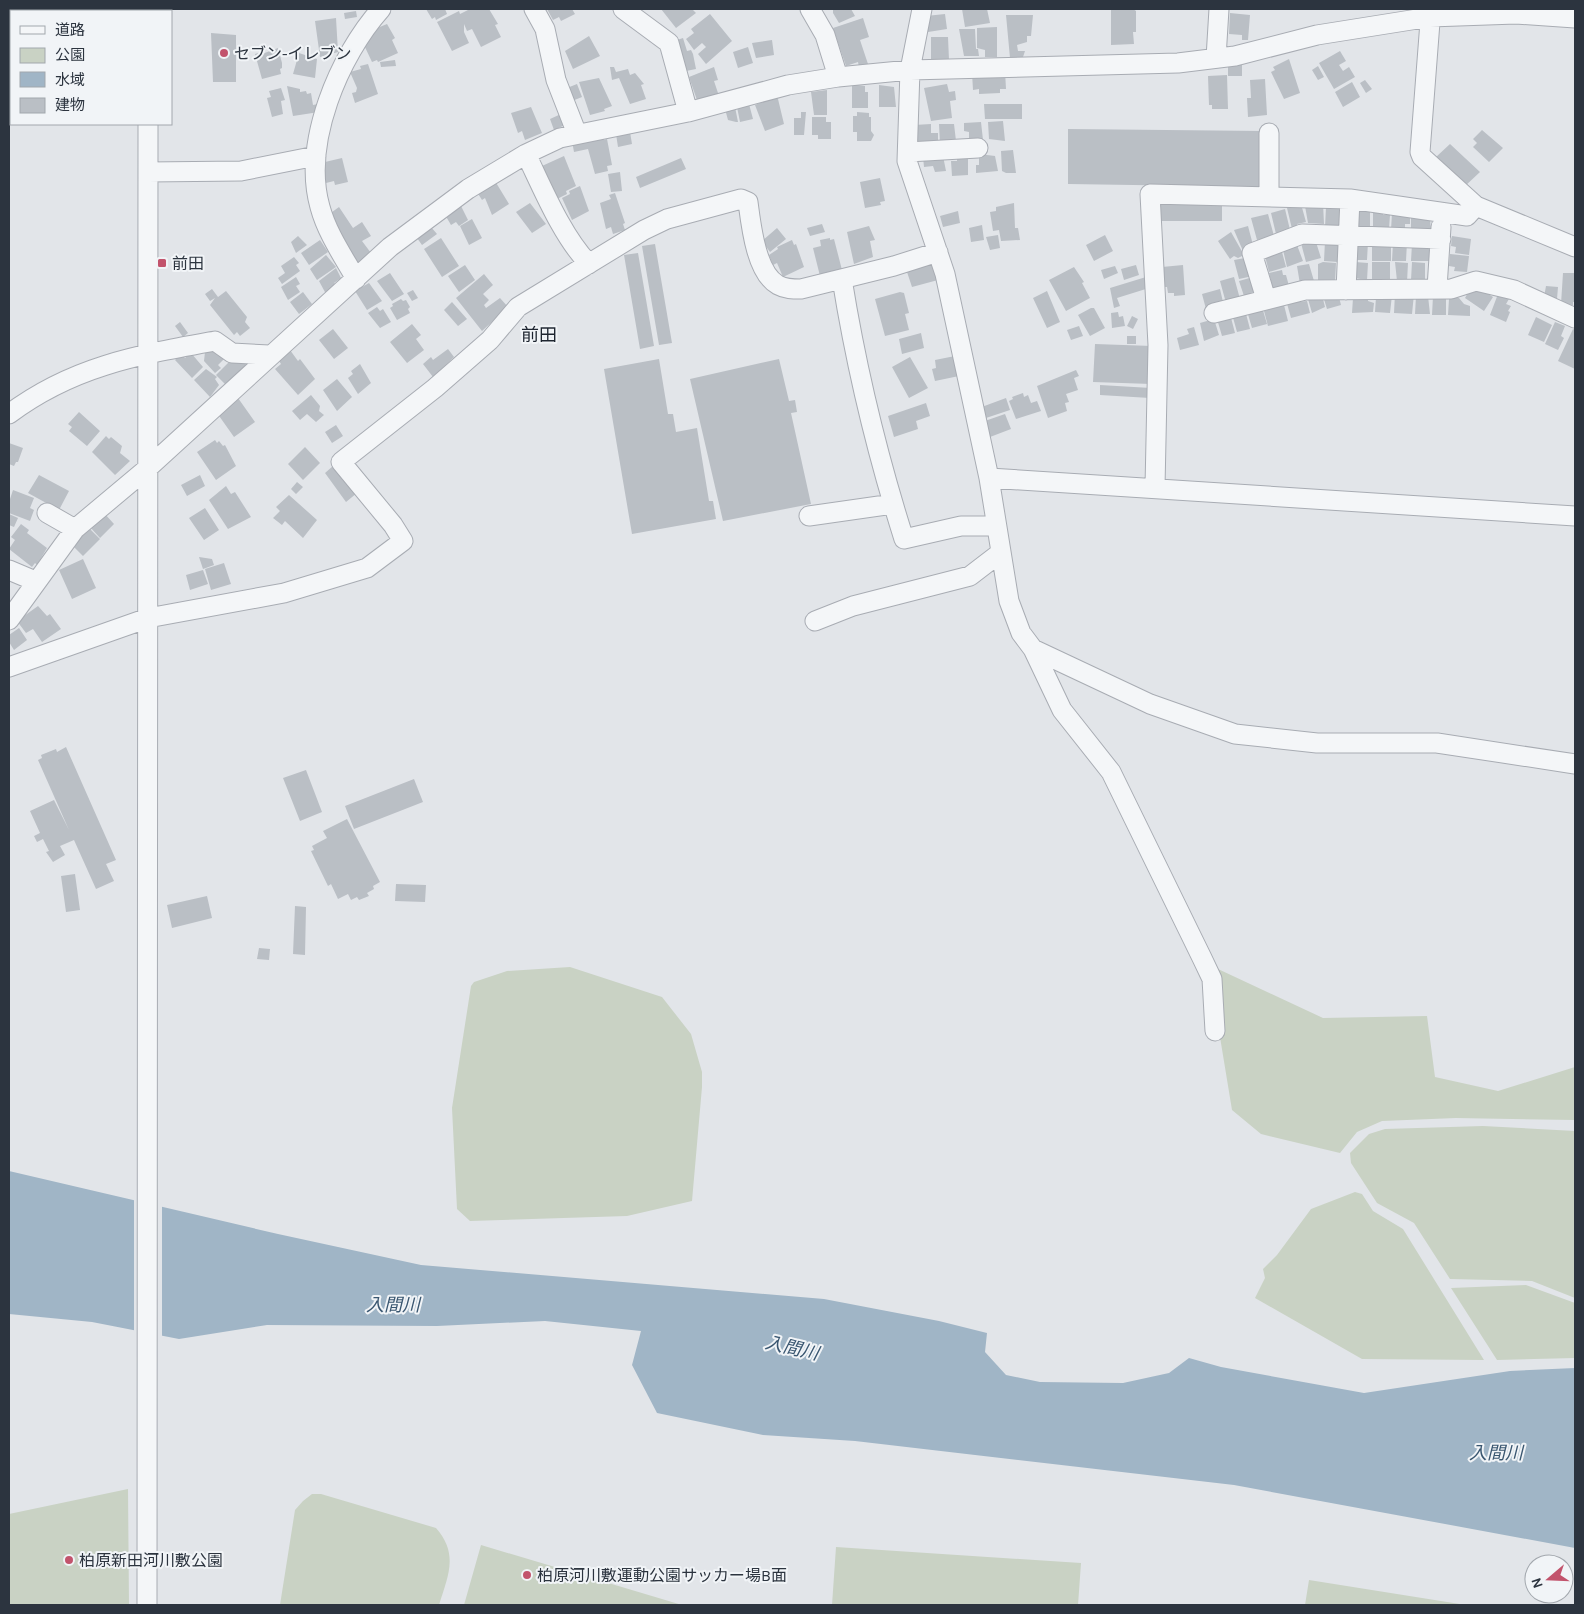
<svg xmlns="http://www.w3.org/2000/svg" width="1584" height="1614" viewBox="0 0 1584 1614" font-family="Karla,'Noto Sans JP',sans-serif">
  <rect width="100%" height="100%" fill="#e2e5e9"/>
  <!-- green -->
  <path fill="#c9d2c4" d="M570 967 662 997 691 1034 702 1072V1087L692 1201 627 1216 470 1221 457 1209 452 1108 471 986 474 982 507 971Z
    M1218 969 1323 1018 1427 1016 1435 1077 1498 1091 1575 1067V1120L1456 1118 1382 1121 1357 1132 1340 1153 1261 1134 1232 1110 1219 1031 1221 987Z
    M1483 1126 1575 1131V1298L1532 1281 1450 1279 1414 1223 1377 1203 1351 1163 1350 1153 1369 1134 1385 1129Z
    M1355 1192 1362 1194 1373 1211 1403 1229 1484 1360 1362 1359 1255 1298 1265 1278 1263 1269 1277 1255 1311 1209Z
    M1526 1285 1575 1303V1358L1497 1360 1451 1288Z
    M128 1489 129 1605H9V1514Z
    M312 1494H321L436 1528C459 1554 448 1576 439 1605H280L295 1510 303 1501Z
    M481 1545 682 1605H464Z
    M836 1547 1081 1563 1078 1605H832Z
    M1309 1580 1466 1605H1305Z"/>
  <!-- water -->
  <path fill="#a0b5c6" d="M9 1171 278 1234 421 1265 824 1299 939 1321 987 1333 985 1352 1006 1375 1040 1382 1123 1383 1169 1373 1189 1358 1221 1367 1364 1393 1510 1371 1575 1368V1548L1234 1485 855 1441 763 1435 657 1413 632 1365 641 1331 545 1321 437 1326 267 1325 179 1339 92 1322 9 1314Z"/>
  <!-- pier -->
  <path fill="#e2e5e9" d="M134 1197 162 1204V1338L134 1333Z"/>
  <!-- building -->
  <path fill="#babfc5" d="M426 9H445L447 14 436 20 435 17 432 19Z
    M470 9H489L498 24 495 25 501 37 481 47 472 29 467 31 464 24V32L469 43 452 51 437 22 459 11 460 14Z
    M547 9H572L575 14 561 21 559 17 553 20Z
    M661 9H692L696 13 676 28Z
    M833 9H851L855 16 839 23 833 13Z
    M962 9H987L990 23 965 27Z
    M1133 9 1136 11V32H1133L1134 44 1111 45V10Z
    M356 11 357 17 345 19 344 13Z
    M1230 13 1250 15 1248 40H1242V35L1229 34Z
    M710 14 732 41 706 64 698 54 706 47 702 43 694 50 686 39 694 33 691 29Z
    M945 14 947 29 928 32 926 16Z
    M1006 15H1033L1031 36H1027V42L1017 45 1018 51H1025L1023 57 1010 58Z
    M336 18 338 52 320 57 315 21Z
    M863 18 869 37 860 40 868 64 859 67 858 62 846 66 833 28Z
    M387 24 395 38 392 40 398 53 378 62 377 60 372 62 364 45 370 31Z
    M997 27V57H985V50L977 48V28Z
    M959 29H975L976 49H978L979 56H964Z
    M211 33 236 35V82H213Z
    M589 36 600 56 573 69 565 51Z
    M931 37H948L949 60 931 61Z
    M683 38 687 51 691 50 693 54 696 69 681 72 674 41Z
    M772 40 774 55 756 58 752 43Z
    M748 47 753 63 738 68 733 52Z
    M278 48 282 63V68L280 69 281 74 262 79 255 54 262 52V54Z
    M1340 51 1346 61 1339 65 1343 71 1349 67 1355 77 1334 89 1319 63Z
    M299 53 317 59 315 78 293 74Z
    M1289 59 1300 93 1284 99 1271 72 1275 70 1273 67Z
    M395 60 396 66 381 67 380 62Z
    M368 64 378 94 355 103 352 93 356 92 357 88 350 72 361 69 360 66Z
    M1228 64H1242V76H1228Z
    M1318 66 1324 77 1318 80 1312 70Z
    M610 67H614L616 72 628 69 630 75 635 73 644 84 641 85 646 99 630 104 619 78 612 80Z
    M714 67 718 80 714 81 719 96 698 103 689 77Z
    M1005 71 1006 89H1000V93L979 94V89L973 90 972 73Z
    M1227 75 1228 109H1212V105H1209L1208 76Z
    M599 78 612 106 604 109 605 111 590 115 579 82Z
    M1265 79 1267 115 1248 117 1247 98H1251L1250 80Z
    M1365 80 1372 89 1366 93 1360 83Z
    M1352 82 1360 97 1343 107 1335 92Z
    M577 84 582 97 572 101 567 88Z
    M947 84 949 92 955 91 956 100 950 101 952 118 931 121 924 88Z
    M856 85 865 86V92H868V108H852V86Z
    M879 85 894 87 896 107H879Z
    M287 86 300 89V92L306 91 307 94 311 93 313 105 318 104 319 112 293 116Z
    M281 88 285 100 281 101 283 114 272 117 267 98 271 97 269 91Z
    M827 90V115H814L811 92Z
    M776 96 778 99 784 124 765 131 755 105Z
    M749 104 753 119 740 122 737 107Z
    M984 104H1022V119H985Z
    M531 107 542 133 525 140 522 131 518 133 511 113Z
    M735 107 738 122H736L728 120 725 109Z
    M801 112H806L804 135H794V118H801Z
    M857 112 869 113V117H871V131L874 135 871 141H857V132H853V116H857Z
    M561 114 565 125 554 130 550 119Z
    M812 117H826V122H831V139H818V135H812Z
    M1003 121 1005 141 989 139 988 122Z
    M981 122 983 140 974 141 973 138H969V132L964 131V123Z
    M931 124V133H938V142L917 144 914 125Z
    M939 124H954L956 141 940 144Z
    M1068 129 1264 131 1263 187 1068 184Z
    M1482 130 1503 148 1489 162 1473 147 1477 143 1473 139Z
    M630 132 632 144 618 147 616 134Z
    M603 135 604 140 607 139 612 165 607 166 608 171 595 174 588 149 574 152 572 141Z
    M1450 144 1480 172 1464 187 1436 157Z
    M1013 150 1016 173H1006L1002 171 1001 151Z
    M979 154 995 156 998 171 976 173V165H979Z
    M564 156 576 186 566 191 567 194 557 199 542 166Z
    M943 156 946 171 935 172 933 166 924 167 923 157Z
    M957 157H968V175L952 176 951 161H957Z
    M342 158 348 182 335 185 334 181 326 183 322 165 326 164 325 162Z
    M681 158 686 169 640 188 636 177Z
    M620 172 622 191 611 192 608 174Z
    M880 178 885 201 880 202 881 205 865 208 860 182Z
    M495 181 509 204 492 215 485 198 482 200 477 192Z
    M580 186 589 211 572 220 562 198 570 194 569 191Z
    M615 193 625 223 623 224 625 230 613 234 611 227 606 229 600 203 611 199 609 195Z
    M1159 201 1222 202V221H1159Z
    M459 202 468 220 459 226 456 222 451 225 444 213Z
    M530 203 546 224 532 233 516 212Z
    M1014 203 1015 228H1018L1020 240 1001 241 999 230 993 231 990 212 996 211V207Z
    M1323 203 1324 224 1308 223 1305 206Z
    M1301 204 1306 222 1297 224 1298 228 1292 229 1287 208Z
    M339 207 353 228 362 222 371 236 362 241 371 253 358 263 328 215Z
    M1326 207H1341V227H1325Z
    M1357 208 1370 212V231H1361V227H1356Z
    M1285 209 1290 230 1276 234 1271 213Z
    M958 211 960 223 943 227 940 216Z
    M1373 211 1383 212V215H1390L1389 229 1373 231Z
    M1392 213 1410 214V224H1405V230H1391Z
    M1268 214 1274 236 1257 240 1251 218Z
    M1411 215 1430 218 1431 231 1411 232Z
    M472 219 482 238 469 245 460 226Z
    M822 224 825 232 810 236 807 228Z
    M982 225 984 240 971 242 969 228Z
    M869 226 875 240 870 241 873 257 854 264 847 232Z
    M1248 226 1253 245 1243 251 1234 230Z
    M431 227 437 234 422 245 417 238Z
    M777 228 786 239 770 252 762 241Z
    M1231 232 1244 255 1238 258 1234 256 1230 259 1218 241Z
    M998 235 1000 248 990 250 986 237Z
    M1105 235 1113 251 1094 261 1086 245Z
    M298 236 307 245 296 253 291 242Z
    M1452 236 1471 239 1469 255 1455 253 1456 247 1451 246Z
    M441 238 459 266 442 277 424 249Z
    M830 238V240L834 239 842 270 820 276 813 248 821 246 820 240Z
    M1315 239 1321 258 1306 262 1301 243Z
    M320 240 328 252 309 265 301 253Z
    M792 240 794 245 796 244 804 267 783 277 777 263 773 265 769 255 778 249 777 247Z
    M1325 241H1339L1338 262 1324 261Z
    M1358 242H1368L1367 260H1353Z
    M1407 242 1406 261H1392L1393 243Z
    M655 244 672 343 659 345 642 246Z
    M1372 244 1391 245V261H1372Z
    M1412 244 1431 245 1430 261H1411Z
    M1297 245 1303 261 1287 267 1283 250Z
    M1282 252 1286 267 1269 272 1265 256Z
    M638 253 654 346 640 349 624 255Z
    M1450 254 1469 256 1467 272 1454 271 1455 267 1449 266Z
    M326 255 336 267 317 280 310 269Z
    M294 257 299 263 296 265 300 271 282 284 278 278 285 273 281 266Z
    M1245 258 1253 276 1239 279 1234 260Z
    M932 261 938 280 912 287 906 269Z
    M1323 262 1336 263 1335 283 1318 280V264Z
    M1355 262 1368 263 1367 280 1354 278Z
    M1372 262H1390V280L1372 279Z
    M1395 262 1408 263 1407 282 1397 281Z
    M1412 262 1425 263V281L1411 280Z
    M1309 264 1314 281 1300 284 1297 266Z
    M465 265 475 280 459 292 448 276Z
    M1136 265 1139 275 1124 280 1121 269Z
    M1183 265 1185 295 1174 296V293H1168L1167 287H1163L1162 267Z
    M1115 266 1118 273 1104 279 1101 270Z
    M1074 267 1084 282 1082 283 1090 298 1066 311 1049 280Z
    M336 268 341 278 334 283 337 286 326 294 319 281Z
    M1282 270 1283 275H1286L1289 286 1273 289 1269 273Z
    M390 273 404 294 392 301 377 281Z
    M1563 273H1575V302H1573V305L1561 304Z
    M484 274 493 285 483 294 489 300 484 305 486 308 500 298 508 307 482 331 456 298Z
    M296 277 300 284 296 286 300 292 288 300 281 287Z
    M1146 277 1149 288 1117 298 1120 306 1114 308 1110 288Z
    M1234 277 1240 299 1226 303 1220 281Z
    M1253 277 1258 296 1245 299 1239 281Z
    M369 283 382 301 367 310 355 291Z
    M1473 284 1493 297 1484 311 1465 298Z
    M1546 286 1558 287 1557 299 1544 297Z
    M212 289 218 297 226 291 247 317 245 322 250 328 240 336 237 332 234 335 210 305 215 298 210 301 205 294Z
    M1220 289 1223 302 1206 309 1202 294Z
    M413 290 418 298 412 301 407 293Z
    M1047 291 1060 322 1047 328 1033 298Z
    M303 292 312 304 299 314 290 302Z
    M900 292 904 293 909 313 905 314 909 330 885 336 875 299Z
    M1338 293 1341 305 1327 309 1323 296Z
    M1395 293 1414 294 1412 314 1394 313Z
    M1498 294 1509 299 1506 304 1511 306 1508 311 1510 312 1506 322 1490 315Z
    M1322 295 1325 307 1312 313 1308 299Z
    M1392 295 1390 313 1375 312 1376 297Z
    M1416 296H1428L1430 314H1415Z
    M1433 296H1446V315H1432Z
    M1368 297V301L1374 303 1373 312 1352 313 1353 298Z
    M1452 297 1459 298 1464 304 1470 306V316L1448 315 1449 299Z
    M1295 298 1297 302 1307 301 1310 313 1291 318 1286 300Z
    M401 299 403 301 406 300 410 307 408 309 410 313 397 320 390 308 393 306 392 304Z
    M452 302 467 319 458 326 444 310Z
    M1284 305 1288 321 1268 326 1264 311Z
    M377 307 380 311 383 309 391 322 380 328 368 313Z
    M1262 307 1267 324 1252 328 1247 311Z
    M1091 308H1094L1105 328 1090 336 1078 315Z
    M1245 310 1250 329 1237 332 1232 314Z
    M1118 312 1119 317 1123 316 1125 326 1112 328 1111 313Z
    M1230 314 1235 333 1222 336 1217 319Z
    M1132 316 1138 319 1133 329 1127 326Z
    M1536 317 1552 325 1544 342 1528 335Z
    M1214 319 1219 335 1204 341 1200 323Z
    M180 322 188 333 183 337 175 326Z
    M1555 322 1565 326 1561 336 1564 338 1558 350 1545 344Z
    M412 324 421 335 416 339 424 350 407 363 390 342Z
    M1079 326 1083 336 1071 340 1067 330Z
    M1194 327 1199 345 1180 350 1177 338 1189 334 1187 329Z
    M333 329 348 348 334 359 319 340Z
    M1573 329 1575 330V369L1558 361Z
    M921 333 924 348 902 354 899 339Z
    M1127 336H1136V344H1127Z
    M1095 344 1152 346 1151 384 1093 382Z
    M212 346 224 359 218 365 221 368 215 373 204 361 205 352Z
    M448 349 454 357 433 377 423 364 431 357 433 360Z
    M290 350 298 361 300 359 315 379 298 395 275 369 281 364 278 359Z
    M191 353 203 367 192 378 175 360 181 354 185 358Z
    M955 356 959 376 935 381 932 369 936 368 935 360Z
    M910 357 928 388 909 398 892 367Z
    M232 359H242L246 363 245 367 225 384 216 375Z
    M659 359 668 414H673L676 432 697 428 709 501H713L716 519 632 534 604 369Z
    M779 359 789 401 795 400 797 412 791 413 811 504 723 521 690 379Z
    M360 364 371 383 358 394 348 378 353 374 351 371Z
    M206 369 217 377 215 379 219 385 210 397 194 380Z
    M1076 370 1079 376 1074 378 1078 390 1066 394 1069 402 1065 403 1067 411 1048 418 1037 386Z
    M337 379 352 397 337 411 323 390Z
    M1100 385 1151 388 1150 398 1100 395Z
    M1023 393 1024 397 1028 395 1031 403 1037 401 1041 411 1016 419 1009 401 1013 399 1012 397Z
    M311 395 320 406 319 411 324 415 316 422 307 414 300 420 292 411Z
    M238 398 255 422 234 437 217 413Z
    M1006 398 1010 410 983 419 979 408Z
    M926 403 930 416 916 421 918 429 894 437 888 416Z
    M79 412 100 431 87 446 69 431 72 427 68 424Z
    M1005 414 1011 429 990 437 987 435 982 422Z
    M336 425 343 436 332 443 325 432Z
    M106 436 109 439 111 437 122 446 120 453 130 461 115 475 92 452Z
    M215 440 217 443 219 441 223 446 225 445 236 466 216 480 197 452Z
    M9 443 23 448 18 462H16L14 466 9 464Z
    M305 447 320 463 303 480 288 464Z
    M333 466 357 493 346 502 325 473Z
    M39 475 69 491 59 510 28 493Z
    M200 475 205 486 187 496 181 485Z
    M297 482 303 487 296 494 291 489Z
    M226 486 231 494 235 492 251 517 228 529 209 500Z
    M13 490 34 498 30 508 34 510 30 521 9 513V502Z
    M289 495 317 520 303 538 285 521 282 525 273 518 280 511 276 507Z
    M205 508 219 530 204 540 189 518Z
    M104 513 114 524 100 538 90 527Z
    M9 514 18 518 14 527 9 525Z
    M21 524 29 530 27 533 47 548 37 565 35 563 32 567 9 549 15 540 11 537Z
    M89 528 100 539 83 556 72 545Z
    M199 557 212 559 214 565 203 569Z
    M83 559 96 588 72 599 59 570Z
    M224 563 231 584 211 590 205 569Z
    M203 570 208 584 190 590 186 575Z
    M38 606 47 616 50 614 61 629 42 642 33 629 26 633 17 621Z
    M19 628 27 640 14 650 9 642V635Z
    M66 747 116 860 106 864 114 881 96 889 74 840 60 846 65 855 53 862 46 852 49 851 43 839 37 842 34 836 40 833 30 811 54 800 69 830 38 760 42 758 41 755 56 749 57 752Z
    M306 770 322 812 300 821 283 778Z
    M414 779 423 802 354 829 345 806Z
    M347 819 380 882 373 886 374 889 367 893 369 896 359 900 357 897 351 900 348 894 338 899 331 884 328 886 311 851 314 850 312 846 327 838 323 831Z
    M75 874 80 910 66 912 61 876Z
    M396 884 426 885 425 902 395 901Z
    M207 896 212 918 172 928 167 905Z
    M295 906 306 907 305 955 293 954Z
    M259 948 270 949 269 960 257 959Z"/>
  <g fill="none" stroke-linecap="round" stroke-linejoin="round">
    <!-- minor casing -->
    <g stroke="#a8acb3" stroke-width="21">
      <path id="minor" d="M534 9 545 29 556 80 577 134
        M623 9 669 43 688 112
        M810 9 825 35 838 77
        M922 9 910 70 907 161 945 274 989 478 1009 601 1021 633 1033 649 1062 710 1111 772 1202 958 1212 979 1215 1031
        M1431 9 1420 152 1422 157 1476 206 1575 247
        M52 11 68 9
        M149 11V9
        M9 18 11 17
        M1216 58 1219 9
        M908 152 978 148
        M526 154C543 189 562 236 589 264
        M148 172 241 171 316 156
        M1269 197V133
        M356 279C343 256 327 233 320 207 302 143 339 56 381 9
        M842 279C856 366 877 454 904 539L961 526H996
        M1437 288 1441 227
        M1346 290 1350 199
        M1266 299 1252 253 1302 234 1441 239
        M1214 313 1305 290 1451 289 1476 281 1514 290 1575 318
        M9 414C73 366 138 355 215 341L232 353 269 355
        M989 478 1575 516
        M1155 487 1158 345 1150 194 1350 199 1467 216 1476 206
        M47 513 75 529
        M809 516 893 504
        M9 570 35 581
        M9 620 75 529 149 467 390 247 468 189 526 154 560 138 688 112 788 85 838 77 910 70 1178 63 1235 56 1317 35 1430 17 1516 14 1575 18
        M815 621 853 606 970 576 1000 553
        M1033 649 1150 704 1235 734 1317 743H1437L1575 764
        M9 667 148 618 284 593 367 568 403 541 393 525 341 462 435 388 490 340 518 307 644 230 667 219 741 199 748 202C751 225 756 273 778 285 785 289 793 289 801 289L894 266 938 252
        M147 1605 148 124"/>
    </g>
    <!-- minor -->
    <use href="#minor" stroke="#f4f6f8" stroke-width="19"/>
  </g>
  <!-- markers -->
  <g fill="#c2536c" stroke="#f1f4f7" stroke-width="2">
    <circle cx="224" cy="53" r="5"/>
    <rect x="157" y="258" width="10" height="10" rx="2.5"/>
    <circle cx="69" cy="1560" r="5"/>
    <circle cx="527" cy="1575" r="5"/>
  </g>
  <g text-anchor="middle" stroke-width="4" stroke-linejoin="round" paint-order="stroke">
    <!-- poi labels -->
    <g font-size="16" fill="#2c343f" stroke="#f1f4f7" text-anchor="start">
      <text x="234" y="59">セブン-イレブン</text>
      <text x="172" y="269">前田</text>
      <text x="79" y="1566">柏原新田河川敷公園</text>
      <text x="537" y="1581">柏原河川敷運動公園サッカー場B面</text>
    </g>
    <!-- neighbourhood labels -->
    <g font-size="18" fill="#1e2530" stroke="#f1f4f7">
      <text x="539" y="341">前田</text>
    </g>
    <!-- water labels -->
    <g font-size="18" font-style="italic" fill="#395670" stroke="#f1f4f7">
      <text x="393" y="1311">入間川</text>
      <text transform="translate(792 1348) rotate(13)" y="6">入間川</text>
      <text x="1496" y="1459">入間川</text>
    </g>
  </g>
  <!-- border -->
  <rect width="1584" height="1614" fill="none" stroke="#2c343f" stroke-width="20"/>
  <!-- legend -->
  <rect x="10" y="10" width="162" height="115" fill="#f1f4f7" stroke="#a2a7ad"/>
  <rect x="20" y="26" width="25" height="8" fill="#f4f6f8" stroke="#a2a7ad"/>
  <text x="55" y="35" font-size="15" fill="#2c343f">道路</text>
  <rect x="20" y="48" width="25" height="15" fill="#c9d2c4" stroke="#a2a7ad"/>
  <text x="55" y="60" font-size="15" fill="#2c343f">公園</text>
  <rect x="20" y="72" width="25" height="15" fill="#a0b5c6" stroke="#a2a7ad"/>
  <text x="55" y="85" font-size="15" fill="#2c343f">水域</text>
  <rect x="20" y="98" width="25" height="15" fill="#babfc5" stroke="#a2a7ad"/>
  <text x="55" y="110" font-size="15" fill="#2c343f">建物</text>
  <!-- north arrow -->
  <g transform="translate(1549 1579) rotate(251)"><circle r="24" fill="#f1f4f7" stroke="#a2a7ad"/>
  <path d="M0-4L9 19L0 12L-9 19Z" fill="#c2536c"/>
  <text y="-8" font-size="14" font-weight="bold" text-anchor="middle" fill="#2c343f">N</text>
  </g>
</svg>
